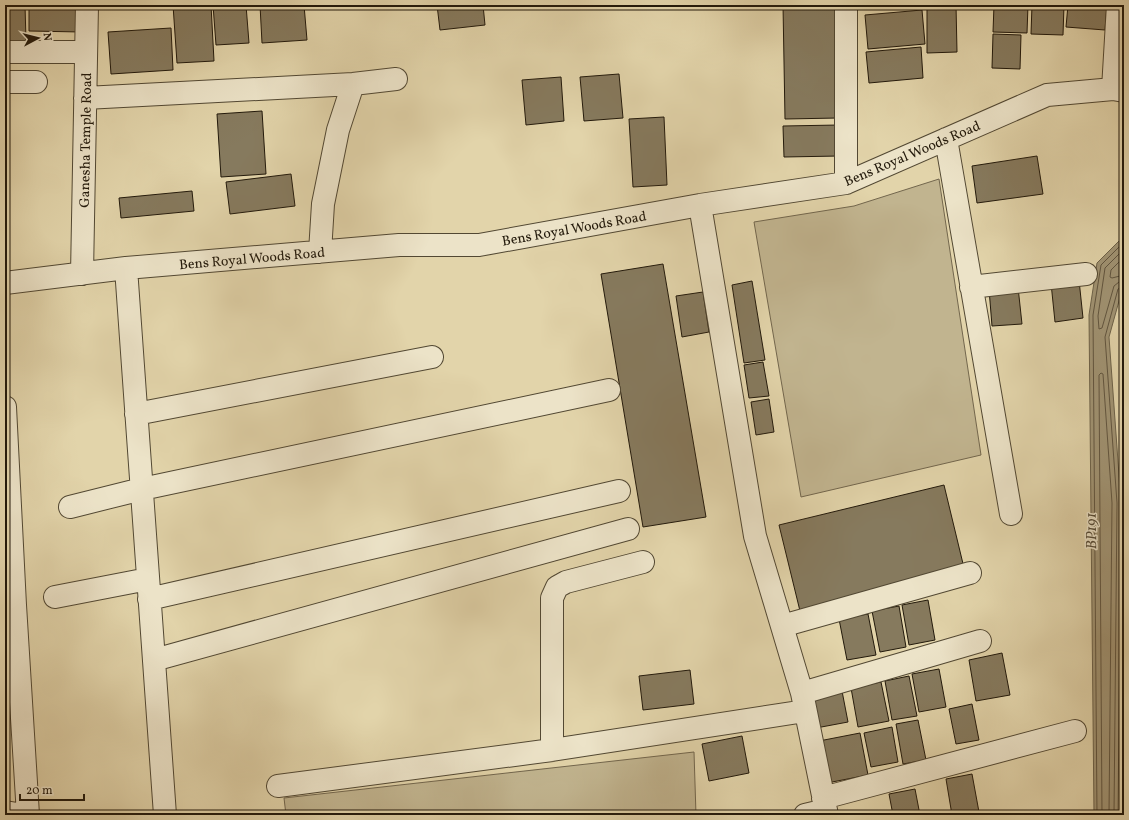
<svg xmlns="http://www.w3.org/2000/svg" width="1129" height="820" viewBox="0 0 1129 820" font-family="Vollkorn,serif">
  <rect width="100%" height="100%" fill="#e2d4aa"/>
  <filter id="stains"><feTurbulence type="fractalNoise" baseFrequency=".005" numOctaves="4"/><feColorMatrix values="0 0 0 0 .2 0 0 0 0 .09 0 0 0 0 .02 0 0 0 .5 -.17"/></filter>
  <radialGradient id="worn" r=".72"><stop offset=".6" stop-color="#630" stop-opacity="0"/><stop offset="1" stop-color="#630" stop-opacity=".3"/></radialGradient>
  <!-- green -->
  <path fill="#c1b48f" stroke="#72664d" d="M939 179 981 455 801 497 754 222 854 206Z
    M694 752 696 815H286L284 798Z"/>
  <!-- water -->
  <path fill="#a19474" stroke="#6e634a" d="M1124 236V283L1109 337 1121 503 1118 815H1094L1089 315 1097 263Z"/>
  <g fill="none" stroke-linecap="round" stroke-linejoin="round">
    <!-- shore -->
    <path stroke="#625640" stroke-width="1" d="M1124 249 1105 268 1098 316 1099 329 1102 328 1114 286 1119 282 1124 281
      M1124 257 1111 270 1110 277 1112 278 1124 275
      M1097 815 1093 315 1101 265 1124 242
      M1102 815 1099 375 1101 373 1103 374 1112 503 1109 815
      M1114 815 1117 503 1105 337 1118 289 1124 286"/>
  </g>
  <!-- building -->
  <path fill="#867a5e" stroke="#22190b" d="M5 5H25L26 41H5Z
    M29 5H82L81 32 29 31Z
    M173 5H211L214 61 177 63Z
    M213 5H246L249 43 216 45Z
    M260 5H304L307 40 262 43Z
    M437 5H483L485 25 440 30Z
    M783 5H837L838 118 785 119Z
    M927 5H956L957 52 927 53Z
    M994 5H1028L1027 33 993 32Z
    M1032 5H1064L1063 35 1031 34Z
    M1068 5H1107L1105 30 1066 27Z
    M922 10 925 44 868 49 865 15Z
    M171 28 173 70 111 74 108 32Z
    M993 34 1021 35 1020 69 992 68Z
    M921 47 923 78 869 83 866 52Z
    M619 74 623 118 584 121 580 77Z
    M561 77 564 121 526 125 522 80Z
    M262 111 266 174 221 177 217 114Z
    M664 117 667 185 633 187 629 119Z
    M839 125V156L784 157 783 126Z
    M1037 156 1043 194 977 203 972 166Z
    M291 174 295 206 230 214 226 182Z
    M192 191 194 211 121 218 119 198Z
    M663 264 706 517 643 527 601 274Z
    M1079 280 1083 318 1055 322 1051 283Z
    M752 281 765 360 744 363 732 285Z
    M1018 287 1022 324 992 326 989 289Z
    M703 292 709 332 682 337 676 296Z
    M763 362 769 396 749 398 744 365Z
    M769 399 774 432 756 435 751 402Z
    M944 485 965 572 800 611 779 525Z
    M928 600 935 640 909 645 902 605Z
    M899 606 906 647 880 652 872 611Z
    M868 614 876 655 847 660 839 619Z
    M1002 653 1010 695 976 701 969 660Z
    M939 669 946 707 919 712 912 674Z
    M690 670 694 704 643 710 639 676Z
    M909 676 917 716 892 720 885 681Z
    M881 682 889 721 858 727 851 688Z
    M842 691 848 722 816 728 810 697Z
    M972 704 979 740 956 744 949 709Z
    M918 720 926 760 903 764 896 724Z
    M892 727 898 762 871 767 864 733Z
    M860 733 868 775 827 783 819 741Z
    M742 736 749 773 709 781 702 744Z
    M972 774 979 812 952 815 946 779Z
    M915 789 920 815H893L889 794Z"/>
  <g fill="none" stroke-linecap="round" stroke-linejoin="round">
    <!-- minor casing -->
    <g stroke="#524833" stroke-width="24">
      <path id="minor" d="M846 5V183
        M5 52H86
        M5 82H36
        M1113 89 1118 5
        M85 98 353 84 396 79
        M946 139 1011 514
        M700 205 755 536 802 693 827 815
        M320 252 323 204 338 130 353 84
        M126 268 165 815
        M82 274 87 5
        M5 283 126 268 399 245H479L700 205 846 183 1047 95 1113 89 1124 91
        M971 287 1086 274
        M5 407 15 605 28 815
        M136 414 432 357
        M70 507 142 489 609 390
        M55 597 148 579
        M149 599 619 491
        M782 626 970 573
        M154 660 628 529
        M802 693 980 641
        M552 750V598L557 587 566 582 643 562
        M278 786 552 750 805 711
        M823 798 1075 731
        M5 812 23 815
        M805 815 826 810"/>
    </g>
    <!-- minor -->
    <use href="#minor" stroke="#ece3c8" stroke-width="22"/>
  </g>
  <g text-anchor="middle" stroke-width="3" stroke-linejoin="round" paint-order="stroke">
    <!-- street labels -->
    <g font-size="14" fill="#22190b" stroke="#ece3c8">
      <text transform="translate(85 140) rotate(-89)" y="5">Ganesha Temple Road</text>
      <text transform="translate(912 153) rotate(-23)" y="5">Bens Royal Woods Road</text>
      <text transform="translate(574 228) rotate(-10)" y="5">Bens Royal Woods Road</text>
      <text transform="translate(252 258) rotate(-5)" y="5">Bens Royal Woods Road</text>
    </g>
    <!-- water labels -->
    <g font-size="15" font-style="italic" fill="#554a35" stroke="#ece3c8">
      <text transform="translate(1091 531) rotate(-91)" y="5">BP191</text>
    </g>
  </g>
  <!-- margin -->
  <rect width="1129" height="820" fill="none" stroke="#e2d4aa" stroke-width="20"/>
  <rect x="6" y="6" width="1117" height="808" fill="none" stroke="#22190b" stroke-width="2"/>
  <rect x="10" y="10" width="1109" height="800" fill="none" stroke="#22190b"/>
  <!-- north arrow -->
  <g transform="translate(38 38) rotate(83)" stroke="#ece3c8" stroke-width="3" paint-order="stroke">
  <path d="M0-3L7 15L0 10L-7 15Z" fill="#22190b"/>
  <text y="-6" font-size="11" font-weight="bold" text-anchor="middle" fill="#22190b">N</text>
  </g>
  <!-- scale -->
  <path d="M20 794v6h64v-6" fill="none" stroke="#22190b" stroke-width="2"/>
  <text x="26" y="794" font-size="12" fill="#22190b" stroke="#ece3c8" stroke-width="3" paint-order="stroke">20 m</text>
  <rect width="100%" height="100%" filter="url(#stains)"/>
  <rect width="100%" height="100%" fill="url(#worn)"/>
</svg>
